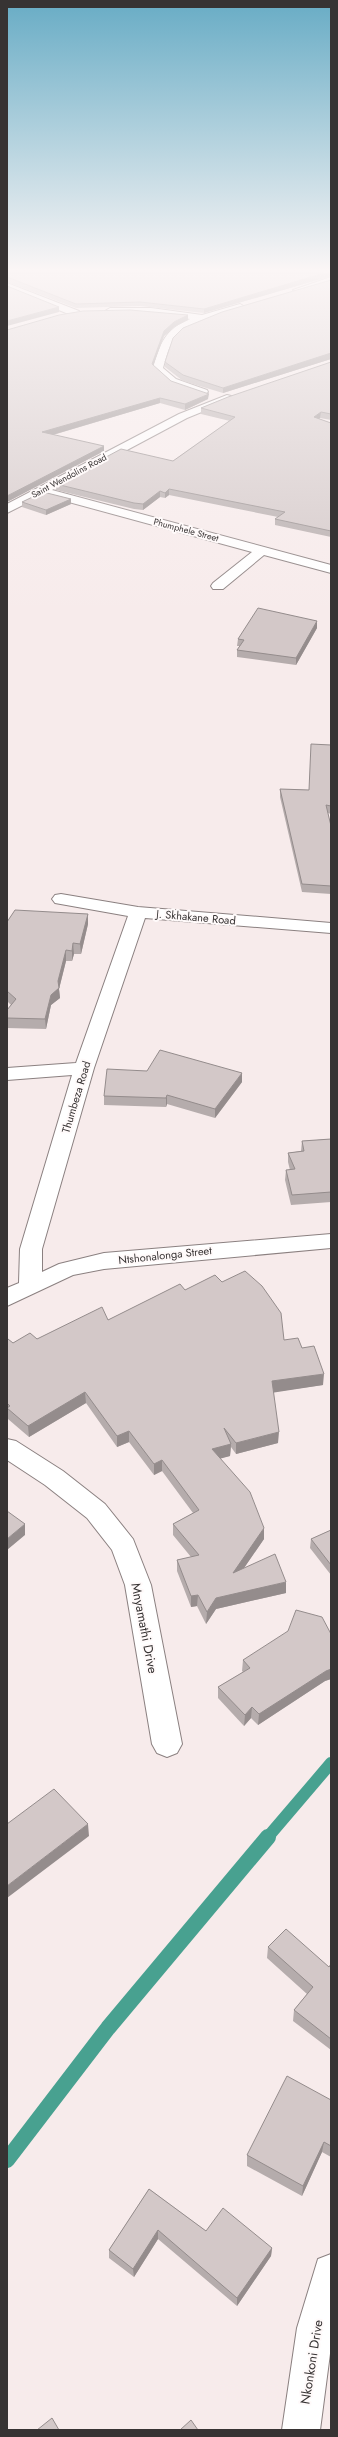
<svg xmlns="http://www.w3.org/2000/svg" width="338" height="2437" viewBox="0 0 338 2437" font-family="Jost,sans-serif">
  <rect width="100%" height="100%" fill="#f7ebeb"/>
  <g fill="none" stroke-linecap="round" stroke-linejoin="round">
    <!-- stream-far1 -->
    <path stroke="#48a190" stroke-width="12" d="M267 1838 331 1763"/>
    <!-- stream -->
    <path stroke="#48a190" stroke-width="16" d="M7 2160 108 2028 268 1837"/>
    <!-- minor casing -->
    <g stroke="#8b8080" stroke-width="2">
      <path id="minor" d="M331 277V283L298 293 293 290Z
        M7 283 79 311 80 313 71 315 7 289Z
        M240 304 245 307 243 309 185 329C170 339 168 351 163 368L176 379 207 390 208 392 203 395 169 383 153 368C160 344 165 329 190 319L151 314H110L105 311 110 308H151L202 315Z
        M227 395 231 396V400L187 418 52 490 331 565V573L264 555 223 589H213L211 586 213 583 252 552 43 495 7 513V504L179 414Z
        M61 894 138 907 331 923V933L145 918 94 1068 42 1249V1272L59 1264 104 1253 331 1234V1248L104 1269 73 1275 7 1306V1288L19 1283 20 1249 72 1075 7 1080V1068L76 1063 128 916 55 903 52 899 55 895Z
        M7 1439 16 1441 63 1471 105 1504 133 1539 151 1585 182 1744 177 1753 167 1757 157 1753 152 1744 125 1585 112 1550 87 1518 45 1485 7 1460Z
        M331 2254V2346L320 2430H282L297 2328 318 2259Z"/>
    </g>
    <!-- minor -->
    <use href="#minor" fill="#fff" fill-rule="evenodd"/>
  </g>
  <!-- wall -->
  <path fill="#b5acac" d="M7 273H331V276L204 313 140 306 76 308 7 282Z
    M331 280V361V359L223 393 183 381 165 367V362Z
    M188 315V320L174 327 164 336 153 365 171 381 208 399 185 410 160 403 53 435 104 451 7 502V330Z
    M331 362V420L320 418 319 419 331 423V537L275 525V519L278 517 169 495 165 498 160 497 143 510 134 509 56 490V484L173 461 230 421 201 414V408Z
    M71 499V504L46 515 22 507V502Z
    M317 628 296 665 237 657V650L240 646H237L238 639Z
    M331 745V814L328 813 331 826V894L302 892 280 797V789L309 790Z
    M88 914V924L81 954H74L72 961H66L59 989 60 998 51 1005 46 1029 7 1028V1010L11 1005 7 1001V922Z
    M147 1071 242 1082 215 1118 167 1104 166 1107 104 1105V1096Z
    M331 1139V1202L291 1205 285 1180 286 1170H290L288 1162V1153L301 1151 302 1141Z
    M185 1290 284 1340 302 1348 323 1385 273 1392 278 1443 236 1454 231 1447 230 1456 220 1458 264 1539 244 1568 286 1593 216 1609 206 1624 197 1606 191 1607 177 1571V1560L191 1557 173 1535V1524L193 1513 162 1471 154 1475 129 1442 117 1447 86 1403 29 1437 8 1419V1414L7 1413V1340L13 1343 37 1339 108 1320Z
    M331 1530V1575L310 1548 311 1539Z
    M331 1634V1679L325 1681 258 1725 251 1718 244 1726 218 1698V1687L243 1672 242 1671 243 1660Z
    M268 1947 329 1967 331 1964V2050L293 2021 294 2010 307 1994 267 1958Z
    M331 2100V2157L322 2152 302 2196 247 2166V2155Z
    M149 2189 206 2231 272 2248 271 2256 237 2306 158 2239 134 2277 109 2258V2250Z"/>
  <!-- shaded-wall -->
  <path fill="#948c8c" d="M324 273H331V276L204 313V309Z
    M59 307V312L7 326V321Z
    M188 315V320L174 327 164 336 152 369V364L164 331 174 322Z
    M331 353V359L223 393V388Z
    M209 394 208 399 185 410V404Z
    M160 398V403L42 438V432Z
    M321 412 320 418 314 423V417Z
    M104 446V451L7 502V496Z
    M169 489V495L165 498V493Z
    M160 491V497L143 510V504Z
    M71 499V504L46 515V510Z
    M317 621V628L296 665V658Z
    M88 914V924L81 954 80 944Z
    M73 943 74 954 72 961V951Z
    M66 950V961L59 989 60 998 51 1005 46 1029 45 1019 51 995 58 981Z
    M242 1073V1082L215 1118V1109Z
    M167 1095V1104L166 1107V1098Z
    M324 1374 323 1385 271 1393 272 1381Z
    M85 1392 86 1403 29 1437 28 1426Z
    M129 1431V1442L117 1447V1436Z
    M279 1432 278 1443 236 1454V1443Z
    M231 1444 230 1456 212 1461V1449Z
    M162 1460V1471L154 1475V1464Z
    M25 1524V1535L7 1550V1539Z
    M264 1528V1539L233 1584V1573Z
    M286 1582V1593L216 1609 206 1624 207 1612 216 1598Z
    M198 1595 197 1606 191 1607V1596Z
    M331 1669V1679L325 1681 258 1725 259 1714 326 1671Z
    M252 1707 251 1718 244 1726 245 1715Z
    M88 1824 89 1836 7 1898V1886Z
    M324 2142 322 2152 302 2196 303 2186Z
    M158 2230V2239L134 2277 133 2269Z
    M272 2248 271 2256 237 2306V2298Z"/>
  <!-- building -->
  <path fill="#d3c8c8" stroke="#948c8c" d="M7 273H324L204 309 140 302 76 304 7 277Z
    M331 280V354V353L223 388 183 375 165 362 173 338 183 328 222 312Z
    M7 286 59 307 7 321Z
    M130 310 188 315 174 322 164 331 152 364 171 381 209 394 185 404 160 398 42 432 104 446 7 496V330L59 315 83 311Z
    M331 362V414L321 412 314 417 331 423V531L275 519 285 512 169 489 165 493 160 491 143 504 134 503 56 484 121 449 173 461 235 417 201 408 228 397Z
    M43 492 71 499 46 510 22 502Z
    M258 608 317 621 296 658 237 650 244 640 238 639Z
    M311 744 331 745V806L326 805 331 826V886L302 884 280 789 309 790Z
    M15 910 88 914 80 944 73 943 72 951 66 950 58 981 59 988 51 995 45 1019 7 1018V1010L16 999 7 991V922Z
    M160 1050 242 1073 215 1109 167 1095 166 1098 104 1096 107 1069 147 1071Z
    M331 1139V1192L292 1195 286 1170 295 1169 288 1153 304 1151 302 1141Z
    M245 1271 262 1286 281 1313 284 1340 298 1338 302 1348 314 1346 324 1374 272 1381 279 1432 236 1443 224 1428 231 1444 212 1449 250 1492 264 1528 233 1573 275 1554 286 1582 216 1598 207 1612 198 1595 191 1596 177 1560 199 1555 173 1524 199 1510 162 1460 154 1464 129 1431 117 1436 85 1392 28 1426 7 1408 10 1406 7 1403V1340L8 1339 13 1343 30 1333 37 1339 102 1307 108 1320 180 1284 185 1290 215 1275 222 1282Z
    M7 1511 25 1524 7 1539Z
    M331 1530V1565L311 1539Z
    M296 1610 322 1617 331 1634V1669L326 1671 259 1714 252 1707 245 1715 218 1687 250 1668 243 1660 288 1631Z
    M54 1789 88 1824 7 1886V1824Z
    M286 1929 329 1967 331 1964V2039L294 2010 313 1987 268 1947Z
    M287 2076 331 2100V2146L324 2142 303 2186 247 2155Z
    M149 2189 206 2231 223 2208 272 2248 237 2298 158 2230 133 2269 109 2250Z
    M52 2418 59 2430H37Z
    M191 2420 198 2430H180Z"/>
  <!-- sky -->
  <linearGradient id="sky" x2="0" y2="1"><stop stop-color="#68acc5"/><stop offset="0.44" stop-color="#fbf6f6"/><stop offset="1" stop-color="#fbf6f6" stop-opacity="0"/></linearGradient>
  <rect width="338" height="614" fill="url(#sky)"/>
  <g text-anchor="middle" stroke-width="4" stroke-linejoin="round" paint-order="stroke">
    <!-- far-street labels -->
    <g font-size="9" fill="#373333" stroke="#fffafa">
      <text transform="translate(69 476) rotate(-28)" y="3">Saint Wendolins Road</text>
      <text transform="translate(186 530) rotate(15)" y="3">Phumphele Street</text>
    </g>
    <!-- street labels -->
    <g font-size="11" fill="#373333" stroke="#fffafa">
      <text transform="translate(196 917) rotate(5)" y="4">J. Skhakane Road</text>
      <text transform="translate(76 1097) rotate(-73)" y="4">Thumbeza Road</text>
      <text transform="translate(165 1255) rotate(-6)" y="4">Ntshonalonga Street</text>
    </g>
    <!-- near-street labels -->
    <g font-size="13" fill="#373333" stroke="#fffafa">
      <text transform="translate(145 1628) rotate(79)" y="5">Mnyamathi Drive</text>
      <text transform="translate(311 2362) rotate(-81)" y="5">Nkonkoni Drive</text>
    </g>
  </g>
  <!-- border -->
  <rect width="338" height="2437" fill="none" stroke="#373333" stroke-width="16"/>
</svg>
